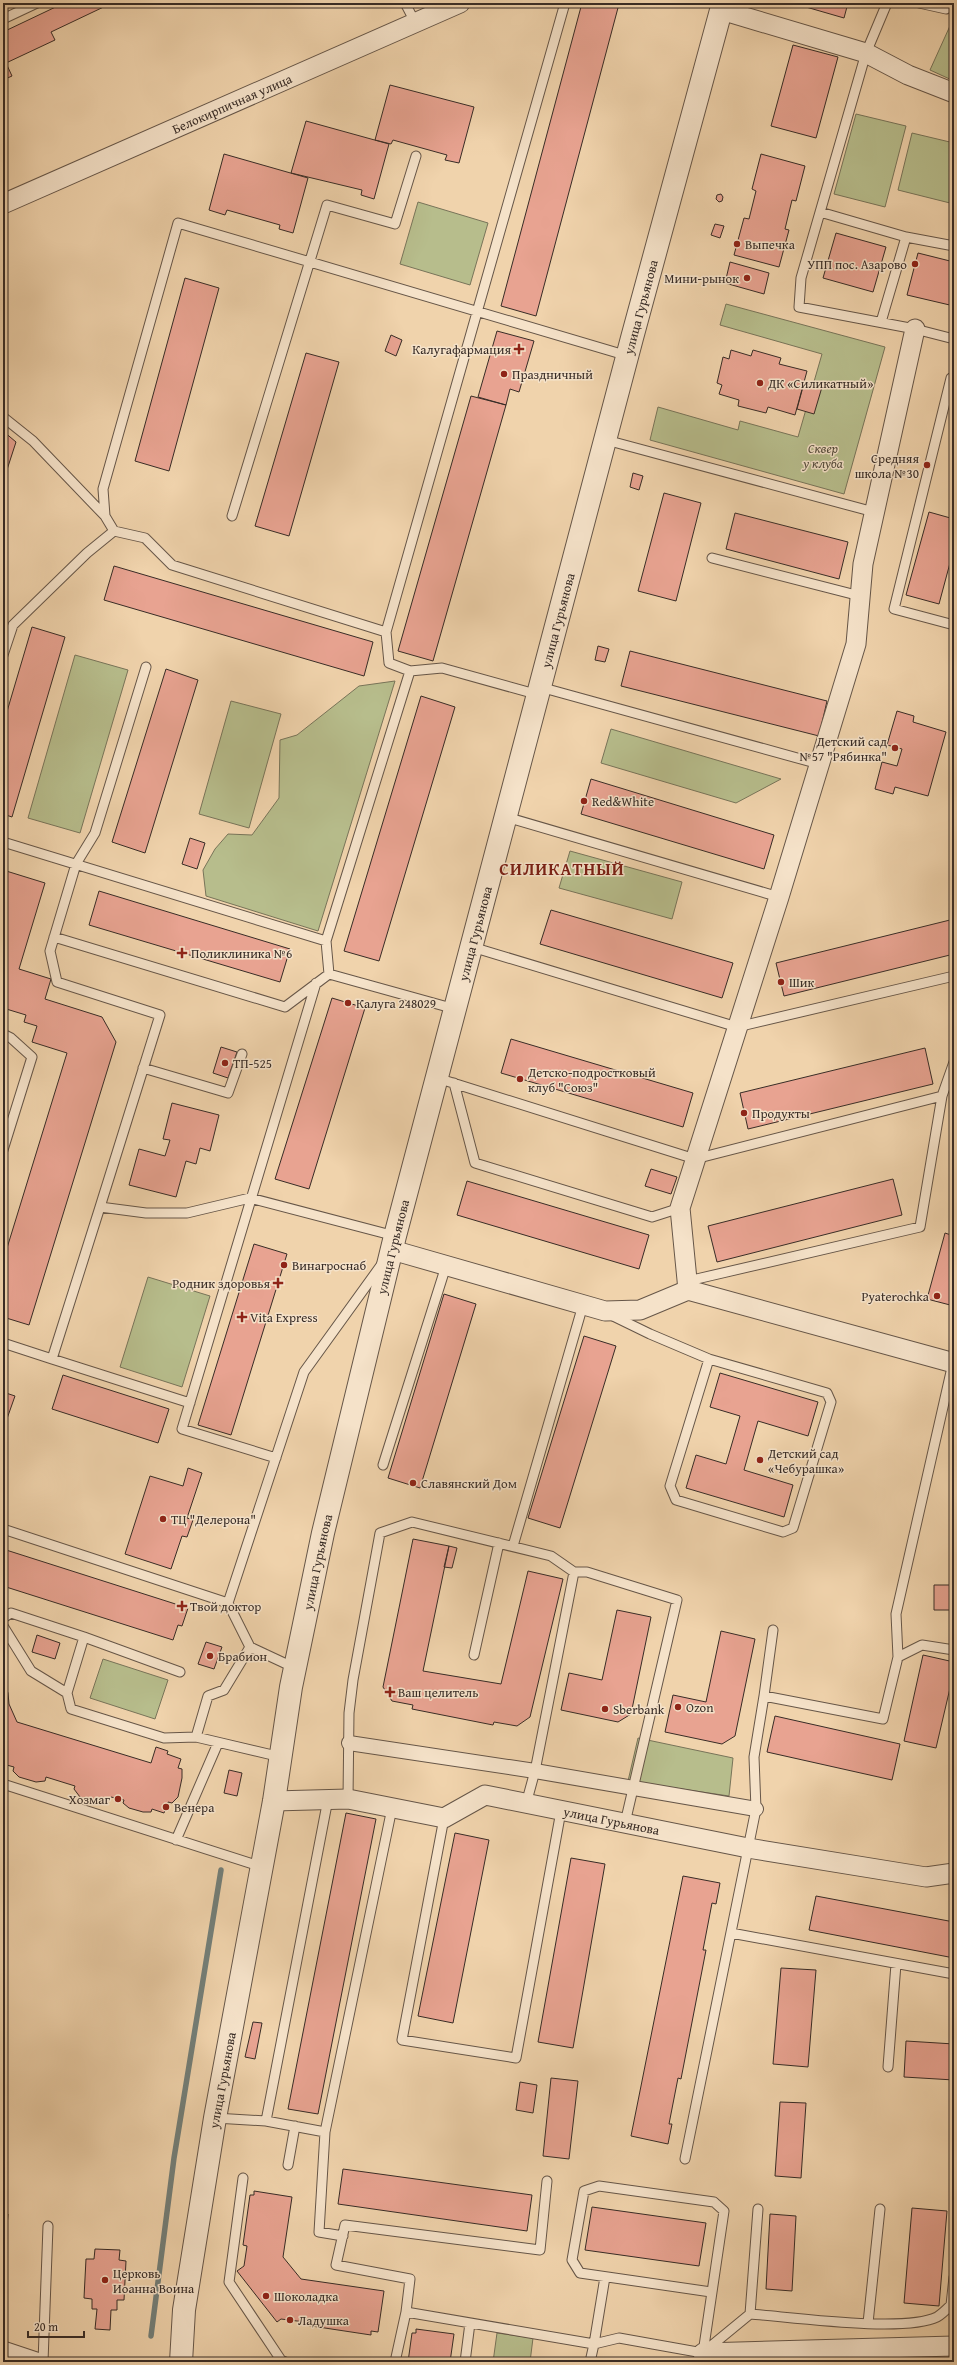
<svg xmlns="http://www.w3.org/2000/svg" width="957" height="2365" viewBox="0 0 957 2365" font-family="'Gentium Book Plus',serif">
  <rect width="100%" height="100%" fill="#f0d3ac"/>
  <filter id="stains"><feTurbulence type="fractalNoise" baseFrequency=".005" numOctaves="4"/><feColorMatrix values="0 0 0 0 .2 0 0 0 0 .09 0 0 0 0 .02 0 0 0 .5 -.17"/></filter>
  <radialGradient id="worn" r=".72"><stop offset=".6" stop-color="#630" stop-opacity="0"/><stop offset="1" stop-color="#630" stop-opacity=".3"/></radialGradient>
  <!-- green -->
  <path fill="#b7bd8c" stroke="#787459" d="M954 17V81L930 70Z
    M856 114 906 126 885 207 834 194Z
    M912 133 954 143V204L898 190Z
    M418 202 488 223 470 285 400 264Z
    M726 304 885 347 844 494 650 440 658 407 738 430 740 421 798 437 822 354 720 325Z
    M75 655 128 670 80 833 28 818Z
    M395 681 318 931 206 896 203 870 215 849 228 834 252 835 279 798 280 740 297 735 359 686Z
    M231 701 281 714 249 828 199 814Z
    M611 729 781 779 736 803 601 763Z
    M570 851 682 882 672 919 559 888Z
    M148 1277 210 1296 182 1387 120 1367Z
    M103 1659 168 1680 155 1719 90 1698Z
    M638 1738 733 1758 729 1796 628 1781Z
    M497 2333 533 2338 530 2362H493Z"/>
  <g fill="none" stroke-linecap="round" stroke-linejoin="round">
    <!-- stream -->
    <path stroke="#737f79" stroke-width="5.5" d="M151 2336 174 2158 221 1870"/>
  </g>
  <!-- building -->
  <path fill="#e8a391" stroke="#382c26" d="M64 3H112L51 32 55 40 6 63 12 76 3 80V32Z
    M582 3 619 4 536 316 501 306Z
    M807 3H848L844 18 806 7Z
    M793 45 838 57 816 138 771 126Z
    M390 85 474 107 459 163 445 160 447 155 393 140 391 144 375 140Z
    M306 121 389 144 374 199 361 195 362 190 291 173Z
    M224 154 308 178 293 233 279 229 280 225 227 210 225 215 209 210Z
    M761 154 805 166 796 201 792 200 785 229 789 230 779 267 734 255 744 218 749 219 756 191 752 189Z
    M721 194 723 197 722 201 719 202 716 199 717 195Z
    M715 224 724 226 720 238 711 235Z
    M836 233 886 247 873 292 823 278Z
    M918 253 954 262V306L907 295Z
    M730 262 769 273 764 294 725 283Z
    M185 278 219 288 169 471 135 461Z
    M497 331 534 341 519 392 510 389 506 405 478 397Z
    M391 335 402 340 396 356 385 351Z
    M731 350 751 356 753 350 781 358 779 364 807 371 795 415 768 407 766 413 738 406 739 400 719 394 722 385 717 383 723 357 729 359Z
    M306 353 339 362 289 536 255 526Z
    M804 383 822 387 814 414 797 409Z
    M471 396 506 405 433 661 398 651Z
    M3 431 16 442 3 482Z
    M633 473 643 476 639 490 630 487Z
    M664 493 701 503 676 601 638 591Z
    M929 512 954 519V548L939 604 906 595Z
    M735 513 848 542 839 579 726 549Z
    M114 566 373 642 364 676 104 600Z
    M32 627 65 637 12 817 3 814V725Z
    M598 646 609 649 605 662 595 660Z
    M630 651 827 701 819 736 621 686Z
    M166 669 198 680 145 853 112 842Z
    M421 696 455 707 379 961 344 951Z
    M897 711 914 716 913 722 946 732 928 796 895 787 893 794 875 789 882 762 897 766 902 749 887 745Z
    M591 779 774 835 764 869 581 814Z
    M190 838 205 843 197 869 182 864Z
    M3 870 45 883 19 969 51 979 45 999 102 1017 116 1042 29 1325 3 1317V1261L67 1053 32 1042 37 1026 24 1022 26 1015 3 1008Z
    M99 891 290 949 280 982 89 925Z
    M551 910 733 963 722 998 540 944Z
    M954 919V954L784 996 776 963Z
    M332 998 365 1008 309 1189 275 1179Z
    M511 1039 693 1093 683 1127 501 1073Z
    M221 1047 237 1052 228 1078 213 1073Z
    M925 1048 933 1084 748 1129 740 1093Z
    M172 1103 219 1115 210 1151 200 1148 196 1164 186 1161 176 1197 129 1185 139 1149 165 1156 170 1140 163 1139Z
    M651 1169 677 1177 671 1194 645 1186Z
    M893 1179 902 1215 717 1262 708 1226Z
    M467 1181 649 1235 639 1269 457 1215Z
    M945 1233 954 1236V1306L927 1299Z
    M254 1244 287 1254 231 1435 198 1425Z
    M444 1294 476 1304 420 1488 388 1478Z
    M584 1336 616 1346 560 1528 528 1518Z
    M720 1373 818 1402 808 1436 758 1421 744 1470 793 1485 784 1517 686 1488 696 1455 726 1464 740 1416 710 1407Z
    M63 1375 169 1409 158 1443 52 1409Z
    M3 1392 15 1396 3 1430Z
    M188 1468 202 1473 187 1518 193 1520 187 1537 182 1536 171 1569 125 1554 150 1476 183 1486Z
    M413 1539 449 1546 423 1671 501 1684 528 1571 563 1579 530 1717 517 1726 494 1722 493 1725 412 1709 413 1705 392 1701 383 1687Z
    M449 1546 457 1548 452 1568 444 1567Z
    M3 1549 188 1608 182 1626 178 1625 173 1640 3 1586Z
    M934 1585H951V1610H934Z
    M617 1610 651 1617 631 1714 618 1722 561 1710 569 1673 602 1680Z
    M721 1631 755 1639 735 1736 722 1744 665 1732 673 1695 706 1702Z
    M37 1635 60 1643 55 1659 32 1652Z
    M206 1642 222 1647 214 1669 198 1664Z
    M923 1655 954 1662V1671L936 1748 904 1741Z
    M3 1679 8 1693 9 1704 17 1722 151 1763 156 1747 168 1751 167 1754 181 1759 178 1768 182 1769V1778L178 1797 172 1803 168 1802 164 1813 152 1809 151 1812H143L129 1808 123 1803 124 1800 111 1797 110 1800 99 1802 88 1801 80 1797 74 1789 75 1786 46 1777 45 1781 36 1782 19 1777 13 1771 14 1767 3 1764Z
    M775 1716 900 1744 892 1780 767 1752Z
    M229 1770 242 1773 237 1796 224 1793Z
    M346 1813 376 1819 318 2114 288 2109Z
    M455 1833 489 1840 453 2023 418 2016Z
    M571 1858 605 1864 573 2048 538 2042Z
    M683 1876 720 1883 716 1904 712 1903 703 1950H706L681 2079 678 2078 669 2124H672L668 2144 631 2136Z
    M816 1896 954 1922V1958L809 1930Z
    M781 1968 816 1970 808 2067 773 2064Z
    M253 2022 262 2023 255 2059 245 2057Z
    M906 2041 954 2044V2080L904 2077Z
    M551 2078 578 2081 569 2159 543 2156Z
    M520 2082 537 2085 533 2113 516 2110Z
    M780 2102 806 2103 801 2178 775 2176Z
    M343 2169 532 2195 527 2231 338 2204Z
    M254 2191 292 2197 283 2257 301 2279 384 2291 378 2332 371 2331V2335L305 2325V2322L281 2319 277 2322 237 2271 244 2266 247 2246 243 2245 250 2195H254Z
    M592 2207 706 2223 699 2266 585 2250Z
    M912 2208 947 2211 939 2306 904 2303Z
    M3 2214H8L4 2266H3Z
    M770 2214 796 2216 792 2291 766 2289Z
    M95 2249 120 2250 119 2260 126 2261 124 2300H117V2310H111L110 2330 95 2329 97 2309H92V2299L84 2298 86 2259H94Z
    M416 2329 454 2334 450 2362H408L412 2333H416Z
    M558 2358 574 2360V2362H558Z"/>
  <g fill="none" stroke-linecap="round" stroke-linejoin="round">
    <!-- service casing -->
    <g stroke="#665648" stroke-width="11">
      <path id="service" d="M405 3 415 22
        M887 3 866 53 801 278 799 307 915 329 954 339
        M919 3 946 9
        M3 19 37 3
        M820 212 906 237 881 322
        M906 237 954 246
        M954 379 951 378 894 609 954 625
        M3 417 33 441 105 516
        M606 440 874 512
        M232 516 327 205 395 224 416 156
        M114 531 145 538 172 565 386 632 389 663 410 671
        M712 558 860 596
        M386 632 565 3
        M3 655 13 625 87 553 114 531 105 516 103 489 178 223 628 356
        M540 687 819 764
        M506 817 779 897
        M3 842 326 941
        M54 937 285 1007 329 974
        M472 947 737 1027 954 976
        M455 1009 329 974 326 941 410 671 442 668 539 695
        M3 1034 11 1038 32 1057 3 1150
        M143 1068 228 1093 242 1054
        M437 1078 695 1159 942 1096 954 1062
        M454 1083 475 1163 652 1217 680 1208
        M100 1207 160 1015 57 982 50 951 76 864 95 833 146 667
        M688 1281 920 1227 942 1096
        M611 1315 650 1334 709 1359 827 1393 831 1402 793 1528 783 1532 676 1500 670 1486 709 1359
        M3 1343 52 1359 100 1207 146 1213H187L250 1198 395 1236
        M52 1359 190 1403
        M276 1458 182 1429 316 983
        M383 1465 446 1266
        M3 1529 228 1603 250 1647 295 1668
        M513 1546 583 1305
        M574 1572H587L677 1600 625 1823
        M228 1603 304 1372 382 1264
        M3 1618 11 1613 84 1637 67 1693 71 1709 164 1738 196 1737
        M3 1626 31 1671 67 1693
        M84 1637 180 1672
        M250 1647 224 1690 208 1696 196 1737 281 1757
        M474 1655 499 1543
        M898 1657 922 1645 954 1650
        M764 1696 773 1630
        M3 1784 262 1867
        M348 1799 349 1713 353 1680 380 1533 412 1522 551 1556 574 1572 535 1771 526 1804
        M444 1818 402 2040 516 2058 561 1811
        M176 1840 218 1743
        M731 1933 954 1974
        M888 2067 896 1964
        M215 2118 266 2121 328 1799
        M266 2121 325 2132 392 1808
        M325 2132 319 2232 343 2236
        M685 2159 756 1809 754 1757 764 1696 883 1719 898 1657 896 1614 953 1363
        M288 2165 295 2126
        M243 2178 229 2282 281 2360 285 2362
        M406 2312 594 2344 605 2277
        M750 2314 758 2209
        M868 2323 880 2209
        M705 2351 750 2314C791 2317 904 2333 937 2317 942 2314 947 2309 951 2305L954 2277
        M703 2353 724 2211 714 2202 599 2186 584 2191 572 2260 580 2273 711 2292
        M43 2362 48 2226
        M395 2362 406 2312 410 2279 336 2265 345 2225 540 2250 547 2181
        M465 2362 470 2323
        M590 2362 594 2344 619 2338 703 2353 701 2362"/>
    </g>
    <!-- pedestrian casing -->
    <g stroke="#665648" stroke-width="16">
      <path id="pedestrian" d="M349 1743 535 1771 756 1809"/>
    </g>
    <!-- minor casing -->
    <g stroke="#665648" stroke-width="21">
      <g id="minor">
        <path d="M721 10 866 53 908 75 954 93"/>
        <path id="s1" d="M3 204 460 3"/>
        <path d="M392 1250 605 1311 640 1310 688 1290 954 1363"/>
        <path d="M688 1290 680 1208 779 897 856 644 863 564 915 329"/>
        <path id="s2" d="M274 1801 348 1799 444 1818 485 1795 748 1848 926 1877 954 1873"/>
        <path d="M3 2351 36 2362"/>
        <path d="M703 2353 954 2346"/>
      </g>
    </g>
    <!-- tertiary casing -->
    <g stroke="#665648" stroke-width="24">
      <g id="tertiary">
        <path id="s3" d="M181 2362 184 2310 215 2118 274 1801 291 1687 323 1533 395 1236 632 338 723 3"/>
      </g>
    </g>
    <!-- service -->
    <use href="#service" stroke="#f5e2c9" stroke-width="9"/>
    <!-- pedestrian -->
    <use href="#pedestrian" stroke="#f5e2c9" stroke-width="14"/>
    <!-- minor -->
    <use href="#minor" stroke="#f5e2c9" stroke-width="19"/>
    <!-- tertiary -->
    <use href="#tertiary" stroke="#f5e2c9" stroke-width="22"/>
  </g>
  <!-- markers -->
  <g fill="#8f2418" stroke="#f5e2c9" stroke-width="1.5">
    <circle cx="737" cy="244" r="4"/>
    <circle cx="915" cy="264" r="4"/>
    <circle cx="747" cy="278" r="4"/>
    <path d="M517 343h4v4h4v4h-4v4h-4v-4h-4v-4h4z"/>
    <circle cx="504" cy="374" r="4"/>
    <circle cx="760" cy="383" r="4"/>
    <circle cx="927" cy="465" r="4"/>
    <circle cx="895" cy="748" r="4"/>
    <circle cx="584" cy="801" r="4"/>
    <path d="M180 947h4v4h4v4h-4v4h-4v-4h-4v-4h4z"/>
    <circle cx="781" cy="982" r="4"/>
    <circle cx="348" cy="1003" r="4"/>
    <circle cx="225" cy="1063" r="4"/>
    <circle cx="520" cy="1079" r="4"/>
    <circle cx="744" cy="1113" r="4"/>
    <circle cx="284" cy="1265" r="4"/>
    <path d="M276 1277h4v4h4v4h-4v4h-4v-4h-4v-4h4z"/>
    <circle cx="937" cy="1296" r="4"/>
    <path d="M240 1311h4v4h4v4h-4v4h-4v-4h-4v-4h4z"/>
    <circle cx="760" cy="1460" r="4"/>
    <circle cx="413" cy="1483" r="4"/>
    <circle cx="163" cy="1519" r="4"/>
    <path d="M180 1600h4v4h4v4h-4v4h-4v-4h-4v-4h4z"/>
    <circle cx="210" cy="1656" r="4"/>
    <path d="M388 1686h4v4h4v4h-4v4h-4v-4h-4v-4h4z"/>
    <circle cx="678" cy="1707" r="4"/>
    <circle cx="605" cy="1709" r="4"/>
    <circle cx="118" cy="1799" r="4"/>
    <circle cx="166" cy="1807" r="4"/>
    <circle cx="105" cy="2280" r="4"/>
    <circle cx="266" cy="2296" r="4"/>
    <circle cx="290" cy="2320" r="4"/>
  </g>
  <g text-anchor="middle" stroke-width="3" stroke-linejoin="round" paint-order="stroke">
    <!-- street labels -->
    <g font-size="13" fill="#382c26" stroke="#f5e2c9">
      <text dy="5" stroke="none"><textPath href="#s1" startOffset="250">Белокирпичная улица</textPath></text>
      <text dy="5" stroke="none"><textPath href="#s3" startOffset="2108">улица Гурьянова</textPath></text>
      <text dy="5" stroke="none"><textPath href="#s3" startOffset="1784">улица Гурьянова</textPath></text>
      <text dy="5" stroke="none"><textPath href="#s3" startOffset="1460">улица Гурьянова</textPath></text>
      <text dy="5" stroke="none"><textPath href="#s3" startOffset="1136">улица Гурьянова</textPath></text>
      <text dy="5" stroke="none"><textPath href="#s3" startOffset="812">улица Гурьянова</textPath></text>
      <text dy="5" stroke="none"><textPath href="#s2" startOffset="348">улица Гурьянова</textPath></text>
      <text dy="5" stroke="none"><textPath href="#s3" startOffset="285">улица Гурьянова</textPath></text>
    </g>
    <!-- poi labels -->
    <g font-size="13" fill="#382c26" stroke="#f5e2c9" text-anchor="start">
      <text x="745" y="249">Выпечка</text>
      <text x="907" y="269" text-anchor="end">УПП пос. Азарово</text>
      <text x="739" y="283" text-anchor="end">Мини-рынок</text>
      <text x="511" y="354" text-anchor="end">Калугафармация</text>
      <text x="512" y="379">Праздничный</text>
      <text x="768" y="388">ДК «Силикатный»</text>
      <text x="919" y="463" text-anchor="end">Средняя<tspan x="919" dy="15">школа №30</tspan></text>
      <text x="887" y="746" text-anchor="end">Детский сад<tspan x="887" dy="15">№57 "Рябинка"</tspan></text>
      <text x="592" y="806">Red&amp;White</text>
      <text x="191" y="958">Поликлиника №6</text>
      <text x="789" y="987">Шик</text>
      <text x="356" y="1008">Калуга 248029</text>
      <text x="233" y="1068">ТП-525</text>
      <text x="528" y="1077">Детско-подростковый<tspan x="528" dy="15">клуб "Союз"</tspan></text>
      <text x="752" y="1118">Продукты</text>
      <text x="292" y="1270">Винагроснаб</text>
      <text x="270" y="1288" text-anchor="end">Родник здоровья</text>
      <text x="929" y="1301" text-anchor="end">Pyaterochka</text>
      <text x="250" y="1322">Vita Express</text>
      <text x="768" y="1458">Детский сад<tspan x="768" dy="15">«Чебурашка»</tspan></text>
      <text x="421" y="1488">Славянский Дом</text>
      <text x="171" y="1524">ТЦ "Делерона"</text>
      <text x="190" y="1611">Твой доктор</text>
      <text x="218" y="1661">Брабион</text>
      <text x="398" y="1697">Ваш целитель</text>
      <text x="686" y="1712">Ozon</text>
      <text x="613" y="1714">Sberbank</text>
      <text x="110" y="1804" text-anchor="end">Хозмаг</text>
      <text x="174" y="1812">Венера</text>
      <text x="113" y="2278">Церковь<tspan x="113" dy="15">Иоанна Воина</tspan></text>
      <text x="274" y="2301">Шоколадка</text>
      <text x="298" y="2325">Ладушка</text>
    </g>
    <!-- park labels -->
    <g font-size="13" font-style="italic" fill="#51493a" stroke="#f5e2c9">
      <text x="823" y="453">Сквер<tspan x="823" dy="15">у клуба</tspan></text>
    </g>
    <!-- district labels -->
    <g font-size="17" font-weight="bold" letter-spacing="1" fill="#7a1f14" stroke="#f5e2c9">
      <text x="562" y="875">СИЛИКАТНЫЙ</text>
    </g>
  </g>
  <!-- margin -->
  <rect width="957" height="2365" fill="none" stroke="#f0d3ac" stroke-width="16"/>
  <rect x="4" y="4" width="949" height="2357" fill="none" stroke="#382c26" stroke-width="2"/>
  <rect x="8" y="8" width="941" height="2349" fill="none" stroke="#382c26"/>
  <!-- scale -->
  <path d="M28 2331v6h56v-6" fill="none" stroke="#382c26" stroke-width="2"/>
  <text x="34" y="2331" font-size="12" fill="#382c26" stroke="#f5e2c9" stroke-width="3" paint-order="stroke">20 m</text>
  <rect width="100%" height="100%" filter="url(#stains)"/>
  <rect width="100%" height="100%" fill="url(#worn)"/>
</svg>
